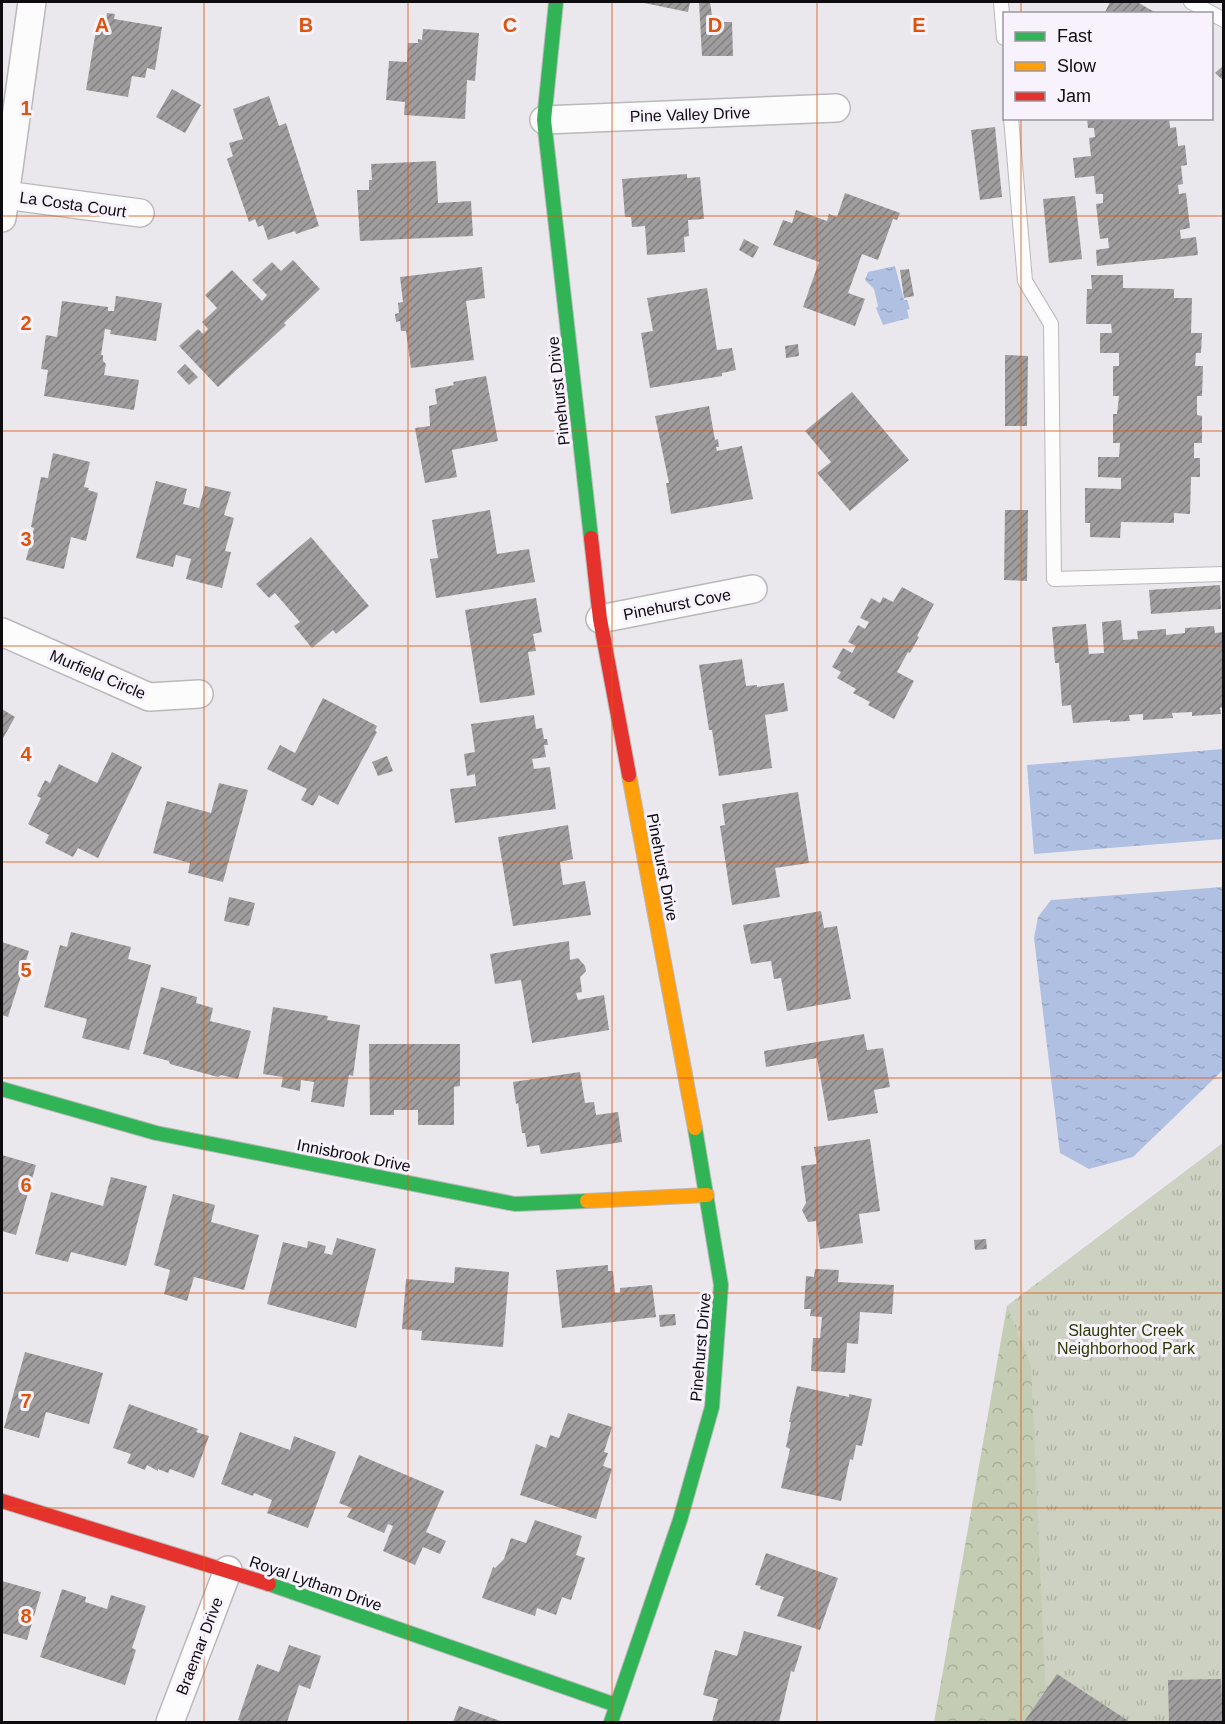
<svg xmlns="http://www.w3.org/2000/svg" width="1225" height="1724" viewBox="0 0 1225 1724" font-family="Arial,sans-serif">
  <defs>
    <pattern id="forest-crowns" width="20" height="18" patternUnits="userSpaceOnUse" patternTransform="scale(1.5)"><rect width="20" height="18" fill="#c4cdb3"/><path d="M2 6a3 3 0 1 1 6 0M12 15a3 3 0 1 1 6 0" fill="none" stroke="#a7af99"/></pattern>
    <pattern id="park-tufts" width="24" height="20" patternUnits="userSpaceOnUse" patternTransform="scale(1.5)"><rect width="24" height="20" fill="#ccd1c1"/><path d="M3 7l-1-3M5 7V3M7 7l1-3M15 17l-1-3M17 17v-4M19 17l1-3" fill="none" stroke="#aeb2a5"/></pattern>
    <pattern id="water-ripples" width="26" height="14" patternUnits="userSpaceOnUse" patternTransform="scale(1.5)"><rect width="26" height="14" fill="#afc0e2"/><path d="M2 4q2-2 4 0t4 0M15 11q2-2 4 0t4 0" fill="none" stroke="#95a4c1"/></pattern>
    <pattern id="building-hatch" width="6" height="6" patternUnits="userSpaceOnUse" patternTransform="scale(1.5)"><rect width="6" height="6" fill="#a09d9e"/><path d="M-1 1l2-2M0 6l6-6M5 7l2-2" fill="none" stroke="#817e7f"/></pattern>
  </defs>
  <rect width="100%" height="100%" fill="#ebe8ed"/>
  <!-- forest -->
  <path fill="url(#forest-crowns)" d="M1223 1143V1722H934L1007 1306Z"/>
  <!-- park -->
  <path fill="url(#park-tufts)" d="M1223 1143V1722H1047L1031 1366 1007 1306Z"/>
  <!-- water -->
  <path fill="url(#water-ripples)" d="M895 266 904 300H907L910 309 907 310 909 318 883 325 876 308 878 306 874 289 865 280 868 272Z
    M1223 749V839L1034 854 1027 765Z
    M1223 887V1070L1133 1157 1089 1169 1060 1153 1034 938 1038 917 1051 900Z"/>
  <!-- building -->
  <path fill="url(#building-hatch)" d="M699 2H710L713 22H732L733 56H702Z
    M1110 2H1137L1158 14H1107L1105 12Z
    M644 3V2H690L688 12Z
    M107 13 115 14 114 19 162 27 155 70 147 68 145 78 132 76 128 97 86 90 98 18 106 19Z
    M423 29 479 33 475 81 467 80 465 119 404 115 405 102 386 100 389 61 407 62 408 43H418V39L422 40Z
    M1224 65V81L1215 73Z
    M172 89 201 105 185 133 156 117Z
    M269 96 279 126 286 123 319 226 296 234 295 231 268 240 263 225 258 227 255 219 249 222 227 159 233 156 229 143 243 139 233 109Z
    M1087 118H1169L1170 128 1176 127 1178 146 1185 145 1187 165 1181 166 1183 184 1178 185 1179 194 1186 193 1190 228 1180 230 1181 239 1196 237 1198 255 1097 266 1096 250 1109 248 1108 238 1100 239 1096 204 1103 203V194H1096L1094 176 1075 178 1073 158 1091 156 1089 138 1095 137 1094 128H1088Z
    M995 127 1002 197 980 200 971 130Z
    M436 161 438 203 471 201 473 236 360 241 357 190H369V180H372L371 164Z
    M687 174V178L700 177 704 219 688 220 689 236 684 237 685 252 647 255 645 226 632 227 631 217H625L622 179Z
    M845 193 900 213 897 220 893 219 878 260 862 254 848 293 865 299 855 326 803 307 819 262 773 245 783 220 792 223 796 210 827 221 829 214 837 217Z
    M1075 196 1082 259 1049 263 1043 199Z
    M744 239 759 247 753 258 739 250Z
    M293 260 320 289 284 323 286 325 218 387 179 346 198 329 203 334 208 329 202 322 217 308 205 295 232 270 262 301 267 295 252 280 272 262 281 271Z
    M482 267 485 298 466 301 474 360 411 368 406 331H401L400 321 396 322 395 314 399 313 398 303 403 302 400 277Z
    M909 269 914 296 904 298 900 270Z
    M1091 275H1123V288L1174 289V298H1192L1191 333H1202L1201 353H1196L1195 366H1203L1202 396H1197V415L1202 416V443H1194V458H1200V477H1191L1190 514 1174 513V523L1121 522 1120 538 1090 537V523H1085V488L1121 489V478L1098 477V457H1119L1120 443H1113V414H1117L1119 396H1113V366H1119V353H1100V333H1112L1111 324H1086L1087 289H1092Z
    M707 288 717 350 732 348 736 370 722 373V376L650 388 641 333 653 331 647 298Z
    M116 296 162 303 156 341 110 334 111 330 105 329 101 355H103V361L106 364 104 375 139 380 134 410 44 396 48 370 41 369 46 335 57 337 62 301 108 307V311H114Z
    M798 344 799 356 786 358 785 346Z
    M1005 355 1028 356 1027 426H1005Z
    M185 364 198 377 189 385 177 372Z
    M486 376 498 441 452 450 457 477 425 483 415 428 430 426 429 406 437 404 435 389 454 385 453 382Z
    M852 392 909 460 850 511 817 473 831 462 805 431Z
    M709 406 715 440 718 439 719 447H716L717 451 742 446 753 499 671 514 666 483H669L655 416Z
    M53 453 90 462 84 487 89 488 88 490 98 493 86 541 71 537 64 569 26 560 34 528 31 527 41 477 48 478Z
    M156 481 187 489 183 504 199 508 205 486 231 492 224 515 234 518 225 551 231 552 222 588 186 579 191 559 176 555 173 567 136 558Z
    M490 510 497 554 529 549 535 582 436 598 430 559 438 558 432 520Z
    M1005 510H1028L1027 581 1004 580Z
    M311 537 369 606 336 634 333 630 312 648 294 626 300 622 275 593 269 598 256 584Z
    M1220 585 1221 609 1151 614 1149 590Z
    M902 587 934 604 917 636 919 637 910 653 908 652 897 672 914 681 894 719 868 705 870 702 853 693 856 689 837 678 841 672 832 667 843 648 852 653 856 646 848 642 858 625 865 629 869 622 860 618 871 598 880 603 883 597 893 602Z
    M536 598 542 632 533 634 536 651 528 652 535 695 480 703 465 610Z
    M1121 620 1123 640 1138 639 1137 631 1166 629V635L1185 633V628L1214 626 1215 633 1224 632V707L1220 708 1221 714 1192 716V712L1172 713 1173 718 1143 720V714L1129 715 1130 721 1110 722V720L1073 723 1071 705 1062 706 1059 663H1055L1052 627 1086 624 1089 654 1104 653 1102 622Z
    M742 659 746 686 757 685V687L784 683 788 711 765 715 772 768 719 776 712 730H709L699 665Z
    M323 698 377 726 375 731 377 732 338 805 319 795 313 806 301 800 307 789 267 769 280 745 295 753Z
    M2 709 15 717 2 740Z
    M534 715 536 729 542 728 544 739H547L548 745H544L546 757 532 759 534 769 550 767 556 809 455 823 450 789 476 786 475 774 467 776 464 754 475 752 471 724Z
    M112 752 142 767 98 858 78 848 73 857 45 843 49 835 28 824 41 798 37 796 45 780 50 783 59 764 97 783Z
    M387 756 393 771 378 776 372 762Z
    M219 783 248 790 223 882 188 873 190 863 153 853 167 801 211 813Z
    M798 792 809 863 775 868 780 897 732 905 720 826 725 825 722 804Z
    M568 825 573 859 560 862 563 885 585 881 591 915 513 926 498 837Z
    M229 897 255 903 249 926 224 921Z
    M821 911 824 928 837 926 851 999 787 1011 781 978 774 979 771 961 751 964 743 925Z
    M71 932 131 947 128 959 151 965 129 1050 82 1038 87 1019 44 1007 60 945 67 947Z
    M569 941 570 960 578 958 585 966 586 971 580 977 582 992 576 993 578 1000 604 995 609 1030 532 1043 521 980 495 984 490 954Z
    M2 942 29 951 8 1017 2 1015Z
    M161 987 197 997 196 1003 213 1008 210 1021 251 1031 238 1079 221 1075 218 1077 170 1064 169 1061 143 1054Z
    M273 1007 328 1016 327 1020 360 1025 353 1076 349 1075 344 1107 311 1102 314 1082 301 1080 300 1091 281 1087 283 1077 263 1074Z
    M864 1034 867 1050 883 1048 890 1087 874 1090 878 1113 828 1121 817 1058 766 1067 764 1051Z
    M369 1044H460V1086L454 1087V1125H418V1110H394V1115H370Z
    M580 1072 585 1103 594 1102 596 1115 618 1112 622 1142 541 1154 539 1145 527 1147 525 1133H522L518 1103 516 1104 513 1082Z
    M870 1139 880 1211 859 1214 863 1243 820 1249 816 1221 808 1222 802 1210 806 1203 801 1166 817 1164 814 1147Z
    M2 1155 36 1165 16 1235 2 1231Z
    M111 1177 147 1186 126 1266 71 1252 68 1262 35 1254 51 1192 103 1206Z
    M173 1194 215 1205 211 1222 259 1235 244 1290 194 1277 187 1301 164 1294 170 1270 154 1265Z
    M337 1238 376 1249 356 1328 267 1304 283 1242 307 1248 308 1241 326 1246 324 1253 332 1255Z
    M986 1239 987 1249 975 1250 974 1240Z
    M608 1265V1271H613L615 1293H620V1288L652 1285 656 1317 562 1328 556 1270Z
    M455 1267 509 1272 503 1347 421 1340 422 1331 402 1329 406 1279 454 1283Z
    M815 1269 839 1270 838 1282 894 1285 892 1314 860 1312 858 1344 847 1343 845 1373 811 1371 813 1338H820L822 1317 810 1316 811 1309H804L806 1276 814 1277Z
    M675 1314 676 1325 660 1327 659 1315Z
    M25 1352 103 1373 89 1424 46 1412 39 1438 4 1428Z
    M797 1386 849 1397V1394L872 1399 862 1446 856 1445 853 1460 850 1459 841 1501 781 1488 790 1449 786 1447 791 1422H789Z
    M129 1404 198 1429 196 1432 209 1436 194 1478 170 1469 168 1473 158 1469V1471L147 1465 145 1470 127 1463 131 1454 113 1448Z
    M568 1413 612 1427 604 1452 608 1453 603 1466 612 1469 596 1519 520 1495 536 1444 546 1448 550 1435 559 1438Z
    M240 1432 290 1450 294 1436 336 1452 308 1528 267 1513 272 1500 254 1493 253 1496 221 1484Z
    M359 1455 444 1491 426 1532 446 1541 440 1554 423 1547 415 1565 383 1551 393 1526 388 1524 384 1533 347 1517 352 1508 339 1503Z
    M535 1520 582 1536 576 1555 585 1558 571 1600 562 1597 556 1615 537 1608 535 1616 482 1598 493 1567 495 1568 504 1559 511 1538 526 1543Z
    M766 1553 838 1578 820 1630 777 1616 784 1597 760 1589 761 1586 755 1585Z
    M2 1581 41 1592 27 1640 2 1633Z
    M62 1589 86 1597 85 1602 107 1609 111 1595 146 1606 132 1648 136 1650 125 1685 40 1657Z
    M744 1631 802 1646 794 1672 791 1671 779 1722H712L718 1699 703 1695 715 1650 737 1656Z
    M289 1645 321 1656 310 1689 299 1685 287 1722H245L238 1720 257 1664 279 1672Z
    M1057 1674 1130 1722H1024Z
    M1221 1679 1223 1722H1169L1168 1680Z
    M459 1706 503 1722H453Z"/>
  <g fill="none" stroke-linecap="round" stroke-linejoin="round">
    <!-- lane casing -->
    <g stroke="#bab8bc" stroke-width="16">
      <path id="lane" d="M1001 2 1004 38
        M1191 2 1224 20
        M1011 118 1025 281 1051 324 1054 579 1224 574"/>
    </g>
    <!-- street casing -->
    <g stroke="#bab8bc" stroke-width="30">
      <path id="street" d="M544 120 836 108
        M5 195 140 213
        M2 218 32 2
        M600 619 753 589
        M2 632 149 697 199 694
        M170 1722 228 1570"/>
    </g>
    <!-- fast casing -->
    <g stroke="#bab8bc" stroke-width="16">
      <path id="fast" d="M556 2 544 120 591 538
        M2 1089 156 1133 515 1204 587 1201
        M269 1584 616 1705
        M611 1722 680 1520 712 1407 721 1285 695 1128"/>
    </g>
    <!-- slow casing -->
    <g stroke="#bab8bc" stroke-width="16">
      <path id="slow" d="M629 775 695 1128
        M587 1201 707 1195"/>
    </g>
    <!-- jam casing -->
    <g stroke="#bab8bc" stroke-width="16">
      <path id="jam" d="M591 538 600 619 629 775
        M2 1501 269 1584"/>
    </g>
    <!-- lane -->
    <use href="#lane" stroke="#fcfcfc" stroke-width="14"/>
    <!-- street -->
    <use href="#street" stroke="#fcfcfc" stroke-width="27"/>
    <!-- fast -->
    <use href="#fast" stroke="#30b455" stroke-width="14"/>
    <!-- slow -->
    <use href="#slow" stroke="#ff9f0a" stroke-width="14"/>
    <!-- jam -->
    <use href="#jam" stroke="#e5322d" stroke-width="14"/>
  </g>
  <!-- grid -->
  <path fill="none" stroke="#dd550c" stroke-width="1.5" stroke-opacity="0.55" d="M204 2V1722M408 2V1722M612 2V1722M817 2V1722M1021 2V14M1021 118V1722M2 216H1224M2 431H1224M2 646H1224M2 862H1224M2 1078H1224M2 1293H1224M2 1508H1224"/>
  <g text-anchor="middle" stroke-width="6" stroke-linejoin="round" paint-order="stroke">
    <!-- street labels -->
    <g font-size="16" fill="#0e0c0f" stroke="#f8f2fd">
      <text transform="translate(690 114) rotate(-2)" y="6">Pine Valley Drive</text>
      <text transform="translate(73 204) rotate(8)" y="6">La Costa Court</text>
      <text transform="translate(558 391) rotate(-96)" y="6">Pinehurst Drive</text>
      <text transform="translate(677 604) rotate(-11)" y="6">Pinehurst Cove</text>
      <text transform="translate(98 674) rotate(23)" y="6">Murfield Circle</text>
      <text transform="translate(663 867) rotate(79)" y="6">Pinehurst Drive</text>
      <text transform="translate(354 1155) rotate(11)" y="6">Innisbrook Drive</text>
      <text transform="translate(700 1347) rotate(-85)" y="6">Pinehurst Drive</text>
      <text transform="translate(316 1583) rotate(19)" y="6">Royal Lytham Drive</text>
      <text transform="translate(199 1646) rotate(-69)" y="6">Braemar Drive</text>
    </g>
    <!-- park labels -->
    <g font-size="16" fill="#2c3c00" stroke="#f8f2fd">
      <text x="1126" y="1336">Slaughter Creek<tspan x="1126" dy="18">Neighborhood Park</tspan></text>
    </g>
  </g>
  <g font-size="20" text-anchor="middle" font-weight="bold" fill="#dd550c" stroke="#f8f2fd" stroke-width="6" stroke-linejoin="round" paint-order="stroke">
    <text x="102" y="32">A</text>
    <text x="306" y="32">B</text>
    <text x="510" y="32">C</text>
    <text x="715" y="32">D</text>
    <text x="919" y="32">E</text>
    <text x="26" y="115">1</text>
    <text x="26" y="330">2</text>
    <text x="26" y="546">3</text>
    <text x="26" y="761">4</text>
    <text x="26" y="977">5</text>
    <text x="26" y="1192">6</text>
    <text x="26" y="1408">7</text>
    <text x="26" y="1623">8</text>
  </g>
  <!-- border -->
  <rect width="1225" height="1724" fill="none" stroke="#0e0c0f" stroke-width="6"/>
  <!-- legend -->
  <rect x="1003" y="12" width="210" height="108" fill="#f8f2fd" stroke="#9a969e" stroke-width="1.5"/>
  <rect x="1015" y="32" width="30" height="9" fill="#30b455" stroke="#9a969e" stroke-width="1.5"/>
  <text x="1057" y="42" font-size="18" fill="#0e0c0f">Fast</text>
  <rect x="1015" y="62" width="30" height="9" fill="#ff9f0a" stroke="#9a969e" stroke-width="1.5"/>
  <text x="1057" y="72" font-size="18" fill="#0e0c0f">Slow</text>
  <rect x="1015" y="92" width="30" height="9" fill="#e5322d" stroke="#9a969e" stroke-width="1.5"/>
  <text x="1057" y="102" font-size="18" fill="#0e0c0f">Jam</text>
</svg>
